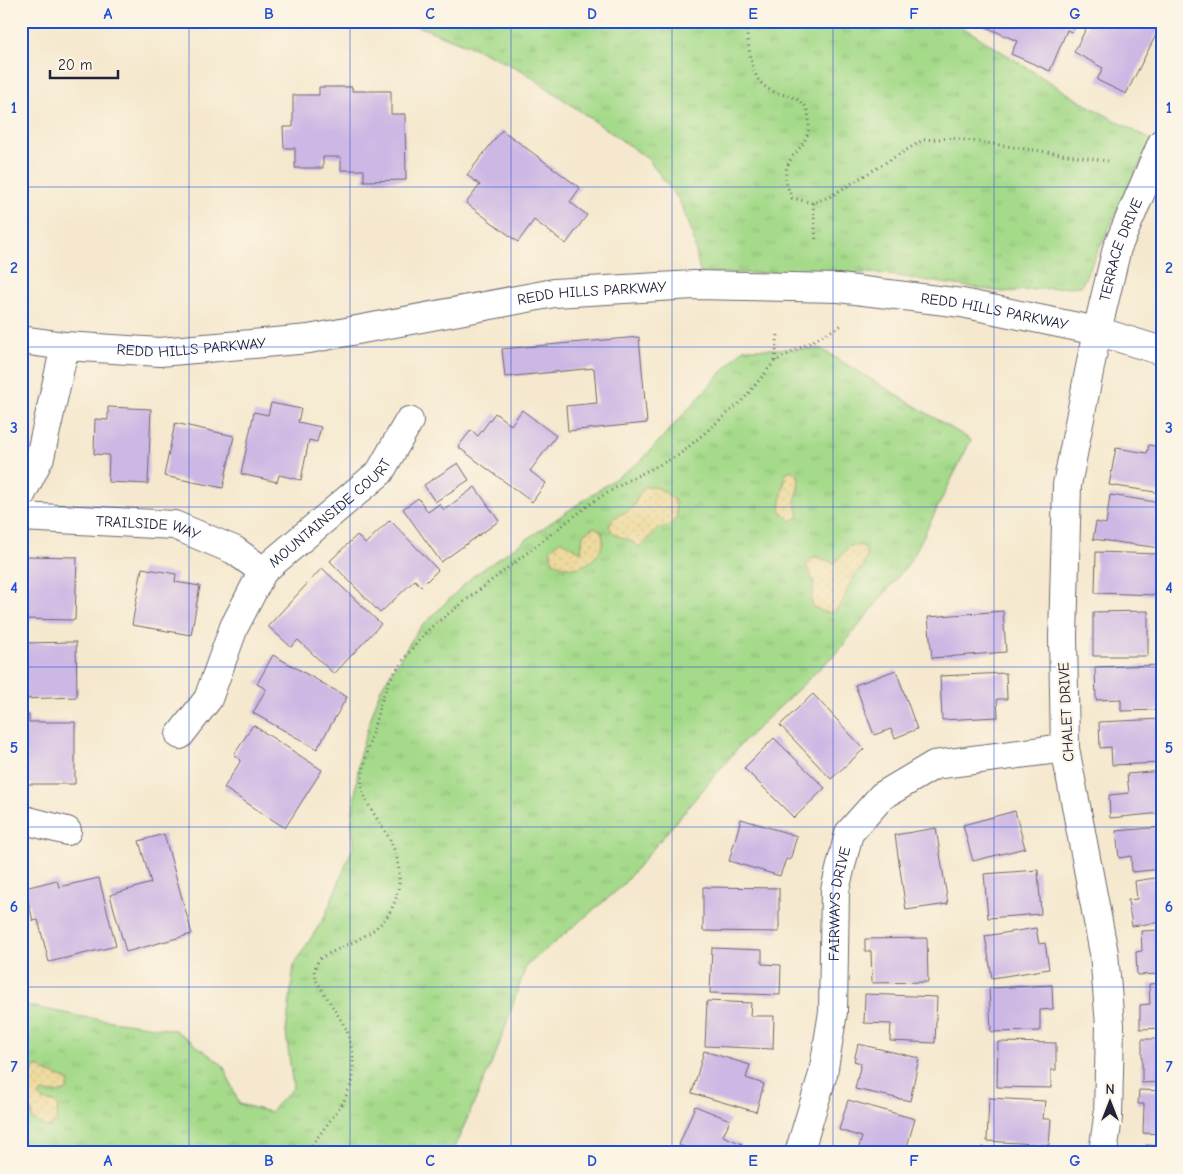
<svg xmlns="http://www.w3.org/2000/svg" width="1183" height="1174" viewBox="0 0 1183 1174" font-family="'Comic Neue',sans-serif">
  <defs>
    <pattern id="grass-tufts" width="24" height="20" patternUnits="userSpaceOnUse" patternTransform="scale(1.25)"><rect width="24" height="20" fill="#a5da8a"/><path d="M3 7l-1-3M5 7V3M7 7l1-3M15 17l-1-3M17 17v-4M19 17l1-3" fill="none" stroke="#8ebb78"/></pattern>
    <pattern id="sand-dots" width="8" height="8" patternUnits="userSpaceOnUse" patternTransform="scale(1.25)"><rect width="8" height="8" fill="#eeda9e"/><path d="M2 2h.1M6 6h.1" fill="none" stroke="#ccbb89" stroke-width="1.8" stroke-linecap="round"/></pattern>
  </defs>
  <rect width="100%" height="100%" fill="#fcf5e5"/>
  <filter id="ink" filterUnits="userSpaceOnUse"><feTurbulence type="fractalNoise" baseFrequency=".02" numOctaves="2"/><feDisplacementMap in="SourceGraphic" scale="10" xChannelSelector="R" yChannelSelector="G"/><feConvolveMatrix kernelMatrix="1 2 1 2 8 2 1 2 1" color-interpolation-filters="sRGB"/></filter>
  <filter id="wash" filterUnits="userSpaceOnUse"><feTurbulence type="fractalNoise" baseFrequency=".0096" numOctaves="4" result="noise"/><feDisplacementMap in="SourceGraphic" scale="20" xChannelSelector="R" yChannelSelector="G"/><feGaussianBlur stdDeviation="1.12" result="paint"/><feColorMatrix in="noise" values="0 0 0 0 0 0 0 0 0 0 0 0 0 0 0 0 0 1.4 0 .05"/><feComposite in="paint" operator="in"/></filter>
  <g filter="url(#wash)">
    <rect width="100%" height="100%" fill="#f5e8ce"/>
    <!-- grass -->
    <path fill="url(#grass-tufts)" stroke="#647e62" d="M405 21H953L1078 100 1151 140 1081 286 1003 292 876 273H700L692 231 679 200 647 158 523 71 484 52Z
      M743 349H821L971 440 912 559 840 649 742 743 620 888 526 966 497 1051 452 1153H21V1006L24 1005 84 1017 175 1030 223 1065 239 1104 270 1112 293 1088 286 1032 294 965 325 916 354 845 352 822 360 753 380 690 418 630 473 576 641 461Z"/>
    <!-- sand -->
    <path fill="url(#sand-dots)" stroke="#887e6c" d="M791 470 799 476 798 492 795 500 799 517 791 521 781 512 780 505 786 473Z
      M645 486C659 486 666 492 675 501L677 516 672 524 656 530 644 544 639 547C629 537 615 540 609 526 615 510 625 517 633 507 638 499 638 493 645 486Z
      M594 527 601 531C609 548 591 567 573 568 567 568 559 564 553 562L550 550 561 540 581 552 583 534Z
      M858 545 865 548 867 557 863 567C840 582 849 628 813 607L811 600 814 582 806 565 812 558 818 557 834 563 850 546Z
      M39 1066 44 1071 66 1079 69 1085 67 1090 58 1093 42 1092 39 1096 42 1100 54 1102 58 1106 56 1123 47 1128 32 1119V1112L28 1107H21V1087L27 1083 33 1069Z"/>
    <g id="blocks">
      <!-- building -->
      <path fill="#cdb7e4" d="M986 21H1077L1072 32 1067 30 1050 71 1011 54 1017 41 984 26Z
        M1090 21H1143L1159 29 1126 94 1097 80 1103 68 1074 52Z
        M319 87H352V91H391V114H405L406 180 364 181V170H341V157H323V168H295V148H284L283 127H293V95H319Z
        M502 130 580 188 570 202 587 215 566 244 534 220 518 242 466 203 480 185 467 175Z
        M639 337 647 423 568 431 566 406 597 403 594 368 505 377 502 349Z
        M271 403 301 409 298 422 321 427 317 442 309 440 301 480 279 475 277 482 241 474 254 412 268 415Z
        M108 407 151 409 148 484 108 482 109 455 94 454 95 419 108 420Z
        M522 410 556 436 530 471 546 483 532 502 458 447 471 430 478 436 495 413 511 425Z
        M175 423 234 436 223 488 164 476Z
        M1149 445 1162 447V493L1109 485 1116 448 1147 453Z
        M458 463 469 480 435 502 424 485Z
        M475 487 499 521 441 562 403 509 418 498 428 512 439 504 444 510Z
        M1110 495 1162 503 1160 548 1093 539 1096 522 1106 524Z
        M390 520 438 570 421 587 415 580 380 613 330 561 357 535 365 544Z
        M1096 552 1160 554 1159 595 1095 593Z
        M25 556 77 557 75 620 23 619Z
        M142 568 176 574 175 582 200 586 191 635 132 625Z
        M322 568 381 624 334 674 298 640 291 647 268 626Z
        M1003 611 1006 652 932 658 928 617Z
        M1148 611V656H1093V612Z
        M76 642 77 697 22 699 21 643Z
        M273 655 347 697 317 749 253 713 266 689 257 684Z
        M1162 665V710L1121 711V699L1096 700 1095 667Z
        M896 670 917 729 895 738 891 729 874 735 855 685Z
        M1006 673 1007 699H997L998 717 942 720 940 676Z
        M813 694 864 749 831 779 780 725Z
        M21 715H29V722H75V784H21Z
        M1162 719V763L1112 765 1111 747 1100 748 1099 722Z
        M253 725 322 770 285 828 224 788 241 760 234 755Z
        M774 738 825 788 794 818 744 768Z
        M1162 771V813L1110 818 1109 795 1129 793 1127 774Z
        M1015 811 1025 848 973 861 963 825Z
        M741 819 797 836 790 860 786 859 780 876 729 861Z
        M1162 827V869L1132 872 1131 856 1119 858 1116 831Z
        M936 828 948 904 906 910 895 835Z
        M164 834 192 934 126 952 110 895 151 883 139 841Z
        M1038 870 1041 914 988 918 984 874Z
        M1162 877V922L1132 926 1128 900 1137 899 1135 881Z
        M99 878 116 946 49 962 38 920 33 921 25 888 57 880 59 887Z
        M703 887 779 888V932L703 931Z
        M1036 928 1039 944 1045 943 1049 969 992 978 985 936Z
        M1162 930V974L1137 975 1136 952 1142 951 1141 931Z
        M927 938 928 982 872 983 871 951H865V939Z
        M712 948 762 950V964L781 965 780 995 710 993Z
        M1162 983V1028L1140 1029V1005L1150 1004 1149 984Z
        M1052 985 1053 1009 1040 1010V1031L991 1032 989 988Z
        M865 994 937 997 935 1043 890 1041 891 1024 864 1023Z
        M707 1001 751 1003 750 1016H774L773 1049 705 1046Z
        M1142 1039H1162V1082L1142 1083Z
        M998 1042 1056 1043V1070H1051V1088L997 1087Z
        M858 1044 919 1058 910 1101 855 1089 861 1063 854 1061Z
        M704 1051 750 1065 746 1078 764 1084 756 1112 692 1093Z
        M1139 1090 1162 1091V1134L1143 1133 1144 1104H1138Z
        M989 1098 1045 1101 1043 1119H1051L1049 1145 987 1141Z
        M848 1100 915 1119 905 1153H868L858 1150 862 1137 839 1130Z
        M695 1106 730 1120 723 1136 742 1144 739 1153H698L679 1145Z
        M1146 1145 1162 1146V1153H1145Z
        M982 1147 1002 1152V1153H981Z"/>
    </g>
  </g>
  <g filter="url(#ink)">
    <use href="#blocks" fill-opacity="0" stroke="#6c676e" stroke-width="1"/>
    <g fill="none" stroke-linecap="round" stroke-linejoin="round">
      <!-- minor casing -->
      <g stroke="#6c676e" stroke-width="30">
        <g id="minor">
          <path id="s1" d="M21 340 65 346 160 352 309 339 554 293 694 285 839 288 962 303 1097 331 1162 351"/>
          <path d="M21 495 40 457 65 346"/>
          <path id="s2" d="M21 517 174 525 234 550 263 571"/>
          <path id="s3" d="M180 735 208 699 234 627 263 571 380 472 409 421"/>
          <path d="M21 819 67 831"/>
          <path id="s4" d="M799 1153 823 1074 833 1012 835 890 849 833 882 796 934 765 1065 748"/>
          <path id="s5" d="M1103 1153 1108 1117 1110 1025 1104 953 1065 748 1063 637 1067 485 1097 331 1117 248 1162 143"/>
        </g>
      </g>
      <!-- path -->
      <path stroke="#6c676e" stroke-width="3" stroke-dasharray="1 4" stroke-linecap="butt" d="M744 21C750 41 748 73 764 86 780 100 808 90 809 121 810 157 771 154 792 198L813 203 829 197 923 140 952 138 1108 161
        M813 203 816 242
        M775 361 778 334
        M306 1153 343 1103 353 1080V1054L347 1030 316 980 314 970 319 959C334 950 351 944 366 935 400 915 407 876 391 842 383 825 367 808 362 789 359 773 381 698 389 682 400 662 415 645 430 628L594 501 627 481 679 455 743 400 774 362 842 325"/>
      <!-- minor -->
      <use href="#minor" stroke="#fff" stroke-width="28"/>
    </g>
  </g>
  <!-- grid -->
  <path fill="none" stroke="#1d4ed8" stroke-width="1" stroke-opacity="0.55" d="M189 21V1153M350 21V1153M511 21V1153M672 21V1153M833 21V1153M994 21V1153M21 187H1162M21 347H1162M21 507H1162M21 667H1162M21 827H1162M21 987H1162"/>
  <g text-anchor="middle" stroke-width="4.5" stroke-linejoin="round" paint-order="stroke">
    <!-- street labels -->
    <g font-size="15" fill="#22223b" stroke="#fcf5e5">
      <text dy="5" stroke="none"><textPath href="#s5" startOffset="914">TERRACE DRIVE</textPath></text>
      <text dy="5" stroke="none"><textPath href="#s1" startOffset="576">REDD HILLS PARKWAY</textPath></text>
      <text dy="5" stroke="none"><textPath href="#s1" startOffset="981">REDD HILLS PARKWAY</textPath></text>
      <text dy="5" stroke="none"><textPath href="#s1" startOffset="171">REDD HILLS PARKWAY</textPath></text>
      <text dy="5" stroke="none"><textPath href="#s3" startOffset="274">MOUNTAINSIDE COURT</textPath></text>
      <text dy="5" stroke="none"><textPath href="#s2" startOffset="128">TRAILSIDE WAY</textPath></text>
      <text transform="translate(1066 712) rotate(-93)" y="5">CHALET DRIVE</text>
      <text dy="5" stroke="none"><textPath href="#s4" startOffset="254">FAIRWAYS DRIVE</textPath></text>
    </g>
  </g>
  <!-- margin -->
  <rect width="1183" height="1174" fill="none" stroke="#fcf5e5" stroke-width="55"/>
  <!-- north arrow -->
  <g transform="translate(1110 1102)" stroke="#fcf5e5" stroke-width="4" paint-order="stroke">
  <path d="M0-4L9 19L0 12L-9 19Z" fill="#22223b"/>
  <text y="-8" font-size="14" font-weight="bold" text-anchor="middle" fill="#22223b">N</text>
  </g>
  <!-- scale -->
  <path d="M50 70v8h68v-8" fill="none" stroke="#22223b" stroke-width="2.5"/>
  <text x="58" y="70" font-size="15" fill="#22223b" stroke="#fcf5e5" stroke-width="4" paint-order="stroke">20 m</text>
  <rect x="28" y="28" width="1128" height="1118" fill="none" stroke="#1d4ed8" stroke-width="2"/>
  <g font-size="16" text-anchor="middle" font-weight="bold" fill="#1d4ed8">
    <text x="108" y="19">A</text>
    <text x="269" y="19">B</text>
    <text x="430" y="19">C</text>
    <text x="592" y="19">D</text>
    <text x="753" y="19">E</text>
    <text x="914" y="19">F</text>
    <text x="1075" y="19">G</text>
    <text x="14" y="113">1</text>
    <text x="1169" y="113">1</text>
    <text x="14" y="273">2</text>
    <text x="1169" y="273">2</text>
    <text x="14" y="433">3</text>
    <text x="1169" y="433">3</text>
    <text x="14" y="593">4</text>
    <text x="1169" y="593">4</text>
    <text x="14" y="753">5</text>
    <text x="1169" y="753">5</text>
    <text x="14" y="912">6</text>
    <text x="1169" y="912">6</text>
    <text x="14" y="1072">7</text>
    <text x="1169" y="1072">7</text>
    <text x="108" y="1166">A</text>
    <text x="269" y="1166">B</text>
    <text x="430" y="1166">C</text>
    <text x="592" y="1166">D</text>
    <text x="753" y="1166">E</text>
    <text x="914" y="1166">F</text>
    <text x="1075" y="1166">G</text>
  </g>
</svg>
